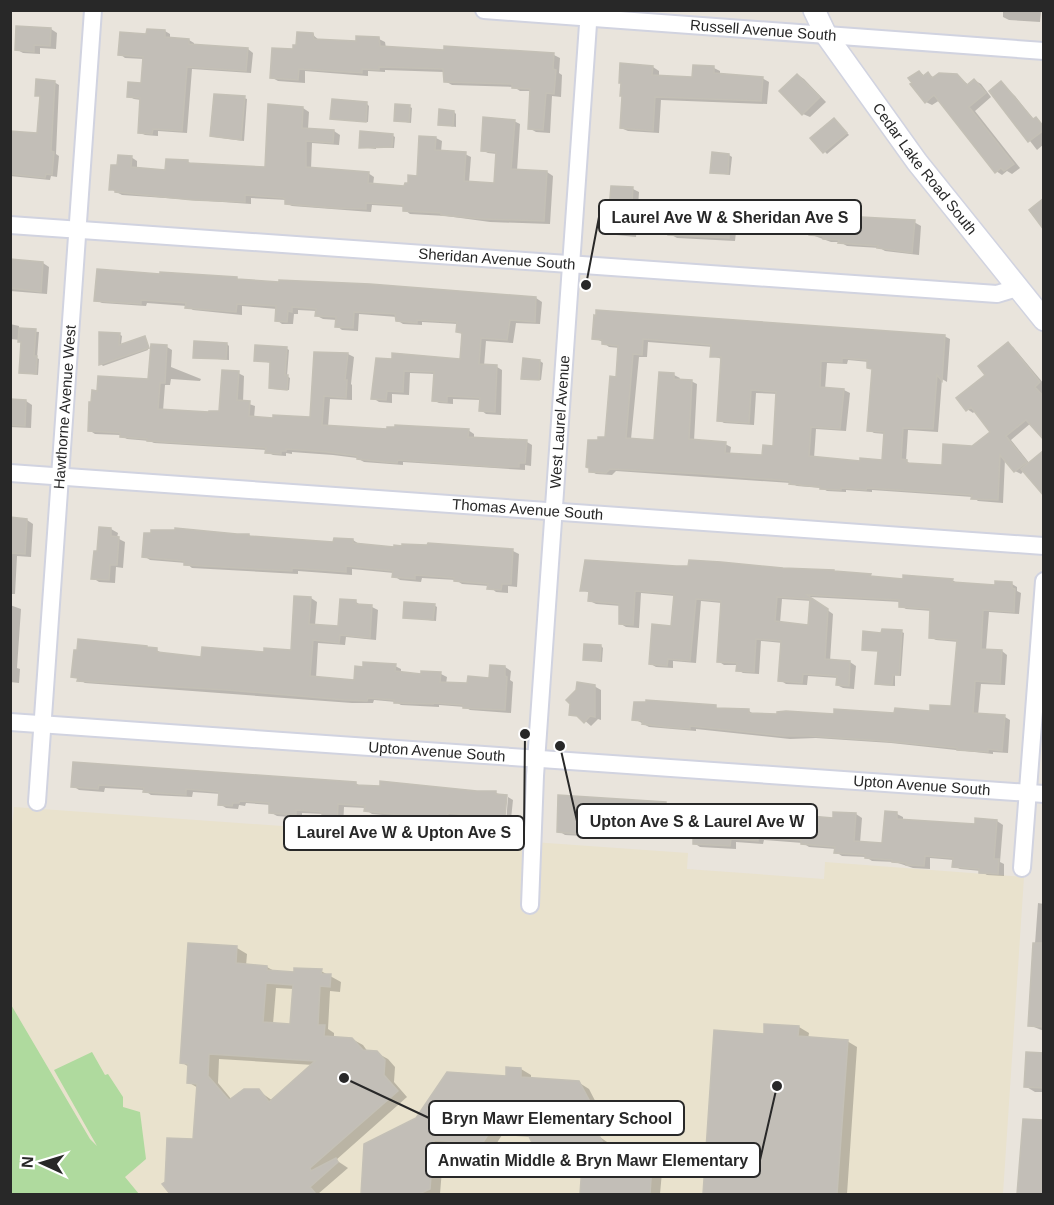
<svg xmlns="http://www.w3.org/2000/svg" width="1054" height="1205" viewBox="0 0 1054 1205" font-family="Helvetica,sans-serif">
  <rect width="100%" height="100%" fill="#e9e4dc"/>
  <!-- education -->
  <path fill="#e9e2cd" d="M14 807 463 839V844L505 848 506 840 688 853 687 869 824 879 825 862 1024 877 1003 1194H11L10 844Z"/>
  <!-- green -->
  <path fill="#afda9e" d="M10 1003 90 1139 97 1146 54 1070 92 1052 105 1075 108 1074 123 1097V1107L140 1112 146 1159 125 1177 139 1194H11Z"/>
  <!-- shadow -->
  <path fill="#0003" fill-rule="evenodd" d="M1003 10H1043V13L1041 12 1040 22 1009 20 1003 17Z
    M51 29 57 33 56 49 40 48V54L23 53 16 49Z
    M165 31 170 34V39L189 40 194 43V46L248 49 253 53 251 73 192 69 187 133 158 131V136L145 135 139 132 141 100 134 99 128 96 143 84 144 59 125 58 120 54 148 36Z
    M313 35 319 40 357 43 379 39 385 42 386 48 554 55 560 58 559 73 562 75 561 97 552 96 550 133 536 132 529 128 531 91H520L514 87 452 85 445 81 444 72 385 70V72L368 71V76L305 71V83L278 81 271 77 294 50Z
    M653 67 659 71V77L694 79 714 68 720 71V75L762 78 769 82 767 104 661 100 659 133 628 131 621 128Z
    M919 72 925 76 928 74 935 78 956 76 969 85 974 80 981 84 991 97 975 111 1020 168 1012 174 1007 171 1002 175 996 171 940 100 932 105 926 102Z
    M798 75 804 79 826 102 810 117 803 114Z
    M54 82 59 85 56 154 59 156 57 177 51 176 50 180 10 176V133L39 135 41 97 37 95Z
    M1001 83 1015 96 1034 120 1044 128V144L1037 150 991 91Z
    M244 98 247 99 244 141 214 137Z
    M367 104 369 106 368 122 332 119Z
    M270 106 303 108 309 112 308 129 334 131 340 135 339 145 312 143 311 169 368 173 374 177 373 185 406 188 419 177 436 138 442 141 441 152 465 154 471 157 469 182 495 184 497 154 488 153 482 150 514 121 520 124 517 171 547 172 553 176 550 224 490 222 446 216 410 214 405 210V207L372 205 371 212 292 206 286 203 287 200 251 198V204L122 195 111 189 118 167 131 157 137 161V169L166 171 167 160 188 162 193 164 266 169Z
    M410 107 412 108 411 123 395 120Z
    M454 112 456 114V127L439 124Z
    M834 119 849 135 827 154 812 138Z
    M392 135 395 137 394 148 376 147V149L360 147Z
    M729 155 732 157 730 175 712 172Z
    M633 189 639 192 636 237 616 235 609 231Z
    M711 209 733 211 740 214 738 232H736L735 241 677 238 670 234 711 218Z
    M822 211 828 215 846 218 914 222 921 226 919 255 885 251 880 248 847 246 840 242H831L812 235 766 233 759 230Z
    M10 261 43 263 49 267 47 294 10 291Z
    M161 276 236 278 241 281 536 298 542 302 540 324 516 323 513 343 486 341 484 366 497 367 502 370 501 415 486 414 481 410V400L453 399V404L439 403 433 400 435 374 410 373 409 395 392 394V403L379 402 373 398 377 360 462 361 463 335 458 331V324L422 322V325L403 324 397 320V317L359 314 358 331 342 330 337 326V320L323 319 317 316V311L298 310V314H294L293 324H282L277 320V309L242 306V315L193 310 187 306 147 303 146 306 102 303 96 300Z
    M10 324 19 326V330L39 332 37 358 39 359 38 375 20 372 22 342 20 340 10 339Z
    M119 334 122 336 121 345 144 338 148 350 103 366 101 364Z
    M944 336 950 339 947 382 942 379 938 432 908 430 906 461 913 465 943 467 993 432 975 411 973 413 967 409 1008 344 1013 347 1044 384V438L1031 423 1011 440 1030 464 1021 474 1015 471 1005 459 1003 503 978 501 973 497 872 490V492L846 490V492L827 491 822 488 797 486 791 483 616 471 612 475 596 474 591 471 606 439 618 378 620 348 609 347 603 342 594 338ZM648 342 713 347 712 356 722 359 719 420 724 423 754 425 756 393 778 394 775 447 764 456 730 454 731 447 725 444 694 441 697 384 691 381 679 380 680 378 674 375 655 441 631 439 639 357H647ZM848 360 869 362 868 367 873 370 869 430 874 433 885 434 884 461 861 463 814 458 816 429 846 431 850 393 844 390 825 389 827 363 847 364Z
    M227 344 229 346V360L194 357Z
    M150 346 167 347 172 350 171 367 201 379 200 381 171 379 170 385H165L163 411 221 413 238 373 244 376 243 402 255 406 254 418 311 419 315 353 348 354 354 357 351 384 352 385V400L330 399 328 427 389 430H468L474 434V438L527 442 532 445 531 466 525 465V470L403 462V465L364 462 357 458 333 455 292 452V454L286 453V456L273 455 267 452V450L154 443 150 441 127 439 120 435 95 434 89 430 150 381Z
    M286 348 289 350 287 376 290 378 289 390 273 389 270 388 272 363 256 360Z
    M540 361 543 363 541 380 523 378Z
    M10 400 26 401 32 405 31 428 10 427Z
    M10 518 27 520 33 524 31 557 17 556 15 594H10Z
    M111 529 118 533 117 538 125 542 123 568 116 567 115 583 99 582 93 578 98 553Z
    M249 535 254 538 335 543 353 540 359 544 395 549 513 551 519 554 517 587 508 586V593L496 592 489 586 462 584 456 580 422 578 421 582 400 580 394 576V573L352 569V575L298 571V574L192 568 186 563 150 560 144 556 237 536Z
    M676 568 870 575 875 578 952 580 959 584 997 587 1012 584 1017 587V591L1021 593 1019 614 989 612 986 650 1002 651 1007 655 1005 685 981 684 978 715 1005 717 1010 720 1008 753 993 752V754L891 743 816 738 790 739 696 729V731L649 727 640 722 634 719 715 707 719 709 749 711 755 715 835 716 931 713 953 708 959 642 936 640 930 637 932 611 906 609 901 606V602L809 597 833 614 830 661 850 662 856 666 854 689 843 688 837 685 838 678 808 676 807 685 786 684 780 680 783 643 761 641 759 674 743 673 738 670V665H724L718 661 722 603 701 601 696 663 673 661V668L656 667 651 664 673 628 675 596 641 593 639 628 626 627 621 624V606L596 604 590 601 591 593 582 590ZM782 599 812 601 810 626 780 623Z
    M311 598 317 602 315 625 339 627 356 602 362 606 372 607 378 610 376 640 346 637 345 645 318 643 316 678 356 681 395 666 401 669V673L422 676 441 674 447 677 446 684 469 685 490 679 505 667 511 671 510 680 513 682 511 713 470 710 465 707 439 705V707L401 705 396 702 374 700 373 703H352L85 683 73 676 156 650 162 653 202 658 292 651Z
    M10 605 21 609 17 668 20 669 19 683 10 682Z
    M434 605 437 607 436 621 404 617Z
    M902 632 904 633 901 676 895 675V686L880 685 877 683 880 651 863 649 883 634Z
    M601 646 603 648 602 662 585 659Z
    M594 686 601 690V720L598 719 591 726 582 718 571 714Z
    M74 764 355 783 361 786 496 793 508 797H505L503 823H506L508 797 513 800 511 819 514 821V834H500L493 830 494 825 483 824 477 818 454 816 453 822 372 814 366 810V808L344 807 343 828 330 827 323 824 324 814 302 813V818L277 816 270 812 271 805 246 803 245 806 239 805 238 809 226 808 220 804 221 794 193 792 192 797 151 795 144 790 105 788 104 792 79 790 73 786Z
    M559 796 666 804 672 807 834 820 856 814 862 818 860 843 884 844 886 813 897 814 903 817V821L976 825 997 821 1003 825 1000 862 1004 864V876L987 875 981 871 960 869 954 866V860L930 858V869L913 868 895 862 872 861 866 857 842 856 836 852V849L809 847 803 843 764 840 763 844 736 842V849L700 847 694 843 695 836 680 835 674 831 653 829 647 825 585 821 583 836 565 835 559 831Z
    M1038 903 1044 904V1031L1029 1025Z
    M237 948 247 954 246 966 267 967 276 972 295 973 321 971 341 982 340 992 330 991 328 1029 334 1033V1038L352 1039 363 1045 368 1052 377 1053 388 1059 395 1067 394 1082 407 1097 336 1160 348 1168 318 1194H172L164 1184 194 1141 198 1088 188 1082 189 1067 181 1062ZM276 988 294 989 291 1026 273 1024ZM219 1059 313 1065 273 1101 259 1091 232 1100 218 1083Z
    M799 1027 809 1033 808 1039 847 1041 857 1047 847 1194H704L716 1032 765 1035Z
    M1044 1055V1092H1035L1025 1086Z
    M521 1069 531 1075V1079L578 1082 589 1089 604 1118 594 1133 610 1144 614 1151 634 1153 662 1172 660 1194H582L584 1155 546 1153 536 1146 531 1137 502 1135 493 1149 444 1145 440 1194H362L366 1145Z"/>
  <!-- building -->
  <path fill="#c2beb7" stroke="#c4c0b6" stroke-width="1.5" fill-rule="evenodd" d="M16 26 51 28 50 46 34 45V52L15 50Z
    M147 29 165 30V37L189 39V44L248 48 246 71 187 67 182 131 153 129 152 134 138 133 140 98 127 97 128 82 141 83 143 57 118 55 120 32 146 34Z
    M297 32 313 33 314 39 356 41V36L379 37 380 46 444 50V46L554 53 553 69 556 70 554 94 546 93 543 130 528 129 530 89 512 88V84L444 82 443 69 379 67V70L362 69V73L299 69 298 80 270 78 272 48 293 49V45H296Z
    M620 63 653 66 652 75 692 77 693 65 714 66V73L763 77 761 101 655 97 653 131 620 128 622 96H620L621 83H619Z
    M919 71 923 76 928 72 932 78 939 73 957 74 967 85 974 79 986 93 969 107 1014 164 1004 171 1001 168 995 173 934 95 925 103 910 84 912 83 908 78Z
    M797 74 820 97 802 115 779 91Z
    M36 79 55 81 51 151 54 152 52 175 46 174 45 178 10 174V131L37 133 40 96H35Z
    M1001 81 1033 119 1036 117 1044 127V130L1028 142 989 91Z
    M214 94 245 96 241 140 210 136Z
    M332 99 367 102 366 122 330 119Z
    M268 104 303 107 302 128 334 130 333 143 306 141V167L369 172 368 183 404 186 405 183H408V175L417 176 419 136 436 137 435 150 466 152 464 181 494 183 496 152 481 151 483 117 515 120 511 169 547 171 544 221 483 219 441 215V213L403 211V205L366 203V209L334 208 285 204V199L283 198 245 195V202L193 200 115 192V190H109L111 165H117L118 155 132 156 131 167 165 170 166 159 188 160V163L265 167Z
    M395 104 410 105 409 122 394 121Z
    M439 109 454 111 453 126 438 125Z
    M834 118 847 133 823 153 810 138Z
    M360 131 393 134 392 147 359 148Z
    M712 152 729 154 728 174 710 173Z
    M611 186 633 187 630 234 607 232Z
    M1044 198V230L1029 210Z
    M710 208 733 209 732 229H729V238L668 235 670 214 709 217Z
    M758 208 822 210V213L843 214V216L915 220 912 253 877 248 878 246 838 243 839 240 823 239V236L809 235V232L757 231Z
    M10 259 43 262 41 292 10 288Z
    M97 269 160 274V272L237 277V279L279 282V280L370 284 536 297 535 322 510 320 507 340 481 338 479 364 497 365 495 412 479 411 480 398 447 396V402L432 401 434 372 404 371 403 392 387 391 386 400 371 399 376 358 392 359V353L460 359 462 333 456 332 457 322 417 320V323L396 321 395 314 354 312 353 328 335 327 336 317 315 316 316 309 292 307V312L288 311 287 322 275 321 276 306 237 304 236 312 185 308 186 303 141 300V304L94 301Z
    M596 310 945 335 942 381 937 375 933 429 903 428 901 459 907 460V463L942 465 943 444 972 446 990 432 971 407 966 411 956 398 985 375 978 366 1008 342 1040 382 1035 387 1044 397V440L1026 420 1006 436 1027 462 1014 472 1000 455 998 500 971 499 972 495 867 488 866 490 841 488V490L820 489V487L789 484 790 481 702 474 610 469 606 473 589 472V468L586 467 588 440H598V437H605L610 376 616 377 618 346 602 344V340L592 339 594 315 596 316ZM643 339 711 345 710 357H721L717 421 749 423 751 390 776 392 773 446 763 445 762 455 725 453 726 442 689 439 692 380 674 379V373L659 372 654 440 626 438 633 354 642 355ZM842 358 867 360V368L872 369 867 431 884 432 882 460 860 458V461L809 456 811 427 840 429 844 389 820 387 821 361 842 362Z
    M19 328 36 329 34 356H37L36 374 19 373 21 342H18Z
    M99 332 120 333 119 345 145 336 149 348 99 365Z
    M194 341 227 343 226 359 193 358Z
    M151 344 167 345 165 383H160L158 409 209 412V411H219L222 370 239 371 237 400 250 401 249 416 273 418V415L310 417 314 352 348 353 345 380H347L346 398 324 396 322 425 387 429V427H395V425L469 429 468 437 527 440 525 463H519V467H498L398 460 397 463 385 462 357 459V456L326 452 286 449V451H281V454L265 453 266 448 147 441V439L120 437V433L88 431 89 402H91L92 390 97 391 98 376 148 379Z
    M255 345 287 347 285 375H288L287 390 269 388 270 362 254 361Z
    M523 358 540 360 539 380 521 379Z
    M10 399 26 400 25 426 10 425Z
    M1044 450V496L1021 469Z
    M10 517 27 519 25 554 10 553Z
    M99 527 111 528V536L119 537 117 565H110L109 580 91 579 94 551H97Z
    M175 528 237 534H249V536L333 542 334 538 353 539V543L394 547V545L402 546V544L427 545 428 543 513 549 511 584H502L501 590 487 589 488 584 454 581V578L415 575V579L392 577 393 571 346 566V572L292 568V571L184 565V561L142 557 144 533H151V530H175Z
    M585 560 676 566H688L689 560 721 562 783 568 834 570V571L871 574 870 576 903 579V575L953 579 952 582 995 585V581L1012 582V588L1015 589 1014 612 983 610 981 649 1002 650 1000 683 975 681 973 713 1005 715 1002 751 988 749V752L957 750V748L884 741 809 736H783L690 726V729L666 727 642 724 643 721 632 720 634 702H646V700L716 705V708L749 709V713L777 714V712L786 711 834 714V709L894 713 895 708 930 711V705L951 706 957 640 929 638 930 609 899 607V600L807 595 828 609 825 659 850 661 849 686 836 685 837 676 803 674 802 683 778 681 781 641 756 639 754 672 736 671 737 663 717 662 721 601 696 599 690 661 668 659 667 666 649 664 652 624 671 626 674 594 635 591 633 625 619 624V604L588 601 589 591H580ZM777 597 810 599 808 625 775 621Z
    M294 596 311 597 309 624 338 626 340 599 356 600V604L372 605 370 638 340 635 339 643 313 640 310 676 354 680 355 666 363 667V662L396 664 395 671 421 674V671L441 672 440 682 467 683 468 676 489 678 490 665 505 666V676L507 677 505 710 463 708V705L433 703V704L394 703V700L368 698 367 701 345 700 226 690 77 681 78 678 71 677 74 650H77L78 639 147 646V647L157 648V652L201 657 202 647 264 652V648L291 650Z
    M404 602 435 604 433 620 403 618Z
    M882 629 902 630 899 675H893L892 685 875 684 878 651 862 650 863 631 881 633Z
    M584 644 601 645 600 661 583 660Z
    M577 682 595 685V717L590 716 584 723 577 716 569 715 570 704 566 700 576 690Z
    M73 762 356 782V785L380 786V781L477 791H496V794L507 795 505 816H508V832L492 831V822L475 821 476 816 448 813 447 820 364 811 365 806 338 804 337 825H322V812L296 810V815L269 813V803L240 801 239 803H233L232 806 218 805 219 792 186 789V795L143 792 144 788 99 785 98 789 71 787Z
    M558 795 666 802V805L695 807V805L720 807V808L833 818V812L856 813 854 841 882 843 885 811 897 812V819L975 824V818L997 820 994 859H999L998 874 979 873V869L952 867 953 858 925 856 924 866 906 865V863L892 862V860L865 858V855L834 853 835 847 801 844V840L758 837V841L731 839 730 846 693 844V834L673 833V828L646 826V823L579 818 577 834 557 832Z
    M188 943 237 946 236 963 267 966V970L294 972V968L322 969 321 974H331L330 987 320 986 318 1025H325L324 1036 352 1038 363 1050 377 1051 385 1060 384 1075 398 1091 310 1168 311 1171 336 1158 338 1162 310 1187 316 1194H170L162 1184 165 1182 167 1138 193 1139 197 1084 187 1083 188 1064 180 1063ZM266 983 293 985 290 1024 263 1022ZM209 1054 315 1061 269 1102 259 1089H244L229 1100 208 1076Z
    M1033 943H1044V1027L1028 1026Z
    M764 1024 799 1026 798 1036 848 1040 837 1194H703L714 1030 764 1034Z
    M1026 1052 1044 1053V1088L1024 1087Z
    M506 1067 521 1068V1077L579 1081 595 1111 585 1126 600 1137 608 1153 623 1145 652 1164 650 1194H580L583 1151 534 1147 527 1132 491 1130 482 1144 434 1140 430 1189 419 1194H361L364 1144 416 1118 447 1072 506 1076Z
    M1023 1119 1044 1120V1194H1017Z"/>
  <g fill="none" stroke-linecap="round" stroke-linejoin="round">
    <!-- minor casing -->
    <g stroke="#d1d3e0" stroke-width="20">
      <g id="minor">
        <path id="s1" d="M484 10 1044 51"/>
        <path id="s2" d="M10 225 997 294 1017 288"/>
        <path id="s3" d="M10 473 1044 546"/>
        <path id="s4" d="M10 722 1044 794"/>
        <path id="s5" d="M37 802 93 10"/>
        <path d="M1022 868 1044 581"/>
        <path id="s6" d="M530 905 535 776 589 10"/>
      </g>
    </g>
    <!-- tertiary casing -->
    <g stroke="#d1d3e0" stroke-width="24">
      <g id="tertiary">
        <path id="s7" d="M814 10 826 35 917 162 1044 320"/>
      </g>
    </g>
    <!-- minor -->
    <use href="#minor" stroke="#fff" stroke-width="16"/>
    <!-- tertiary -->
    <use href="#tertiary" stroke="#fff" stroke-width="21"/>
  </g>
  <g text-anchor="middle" stroke-width="5" stroke-linejoin="round" paint-order="stroke">
    <!-- street labels -->
    <g font-size="15" fill="#282828" stroke="#fff">
      <text dy="5" stroke="none"><textPath href="#s1" startOffset="280">Russell Avenue South</textPath></text>
      <text dy="5" stroke="none"><textPath href="#s7" startOffset="194">Cedar Lake Road South</textPath></text>
      <text dy="5" stroke="none"><textPath href="#s2" startOffset="488">Sheridan Avenue South</textPath></text>
      <text dy="5" stroke="none"><textPath href="#s5" startOffset="396">Hawthorne Avenue West</textPath></text>
      <text dy="5" stroke="none"><textPath href="#s6" startOffset="484">West Laurel Avenue</textPath></text>
      <text dy="5" stroke="none"><textPath href="#s3" startOffset="519">Thomas Avenue South</textPath></text>
      <text dy="5" stroke="none"><textPath href="#s4" startOffset="428">Upton Avenue South</textPath></text>
      <text dy="5" stroke="none"><textPath href="#s4" startOffset="914">Upton Avenue South</textPath></text>
    </g>
  </g>
  <!-- callouts -->
  <path fill="none" stroke="#282828" stroke-width="2" d="M586 285L599 217M560 746L577 821M525 734L524 833M344 1078L429 1118M777 1086L760 1160"/>
  <g fill="#282828" stroke="#fff" stroke-width="2">
    <circle cx="586" cy="285" r="6"/>
    <circle cx="560" cy="746" r="6"/>
    <circle cx="525" cy="734" r="6"/>
    <circle cx="344" cy="1078" r="6"/>
    <circle cx="777" cy="1086" r="6"/>
  </g>
  <g fill="#fff" stroke="#282828" stroke-width="2">
    <rect x="599" y="200" width="262" height="34" rx="6"/>
    <rect x="577" y="804" width="240" height="34" rx="6"/>
    <rect x="284" y="816" width="240" height="34" rx="6"/>
    <rect x="429" y="1101" width="255" height="34" rx="6"/>
    <rect x="426" y="1143" width="334" height="34" rx="6"/>
  </g>
  <g font-size="16" text-anchor="middle" font-weight="bold" fill="#282828">
    <text x="730" y="223">Laurel Ave W &amp; Sheridan Ave S</text>
    <text x="697" y="827">Upton Ave S &amp; Laurel Ave W</text>
    <text x="404" y="838">Laurel Ave W &amp; Upton Ave S</text>
    <text x="557" y="1124">Bryn Mawr Elementary School</text>
    <text x="593" y="1166">Anwatin Middle &amp; Bryn Mawr Elementary</text>
  </g>
  <!-- border -->
  <rect width="1054" height="1205" fill="none" stroke="#282828" stroke-width="24"/>
  <!-- north arrow -->
  <g transform="translate(42 1163) rotate(274)" stroke="#ffffff" stroke-width="4.5" paint-order="stroke">
  <path d="M0-4.5L10 22L0 15L-10 22Z" fill="#282828"/>
  <text y="-9" font-size="16" font-weight="bold" text-anchor="middle" fill="#282828">N</text>
  </g>
</svg>
